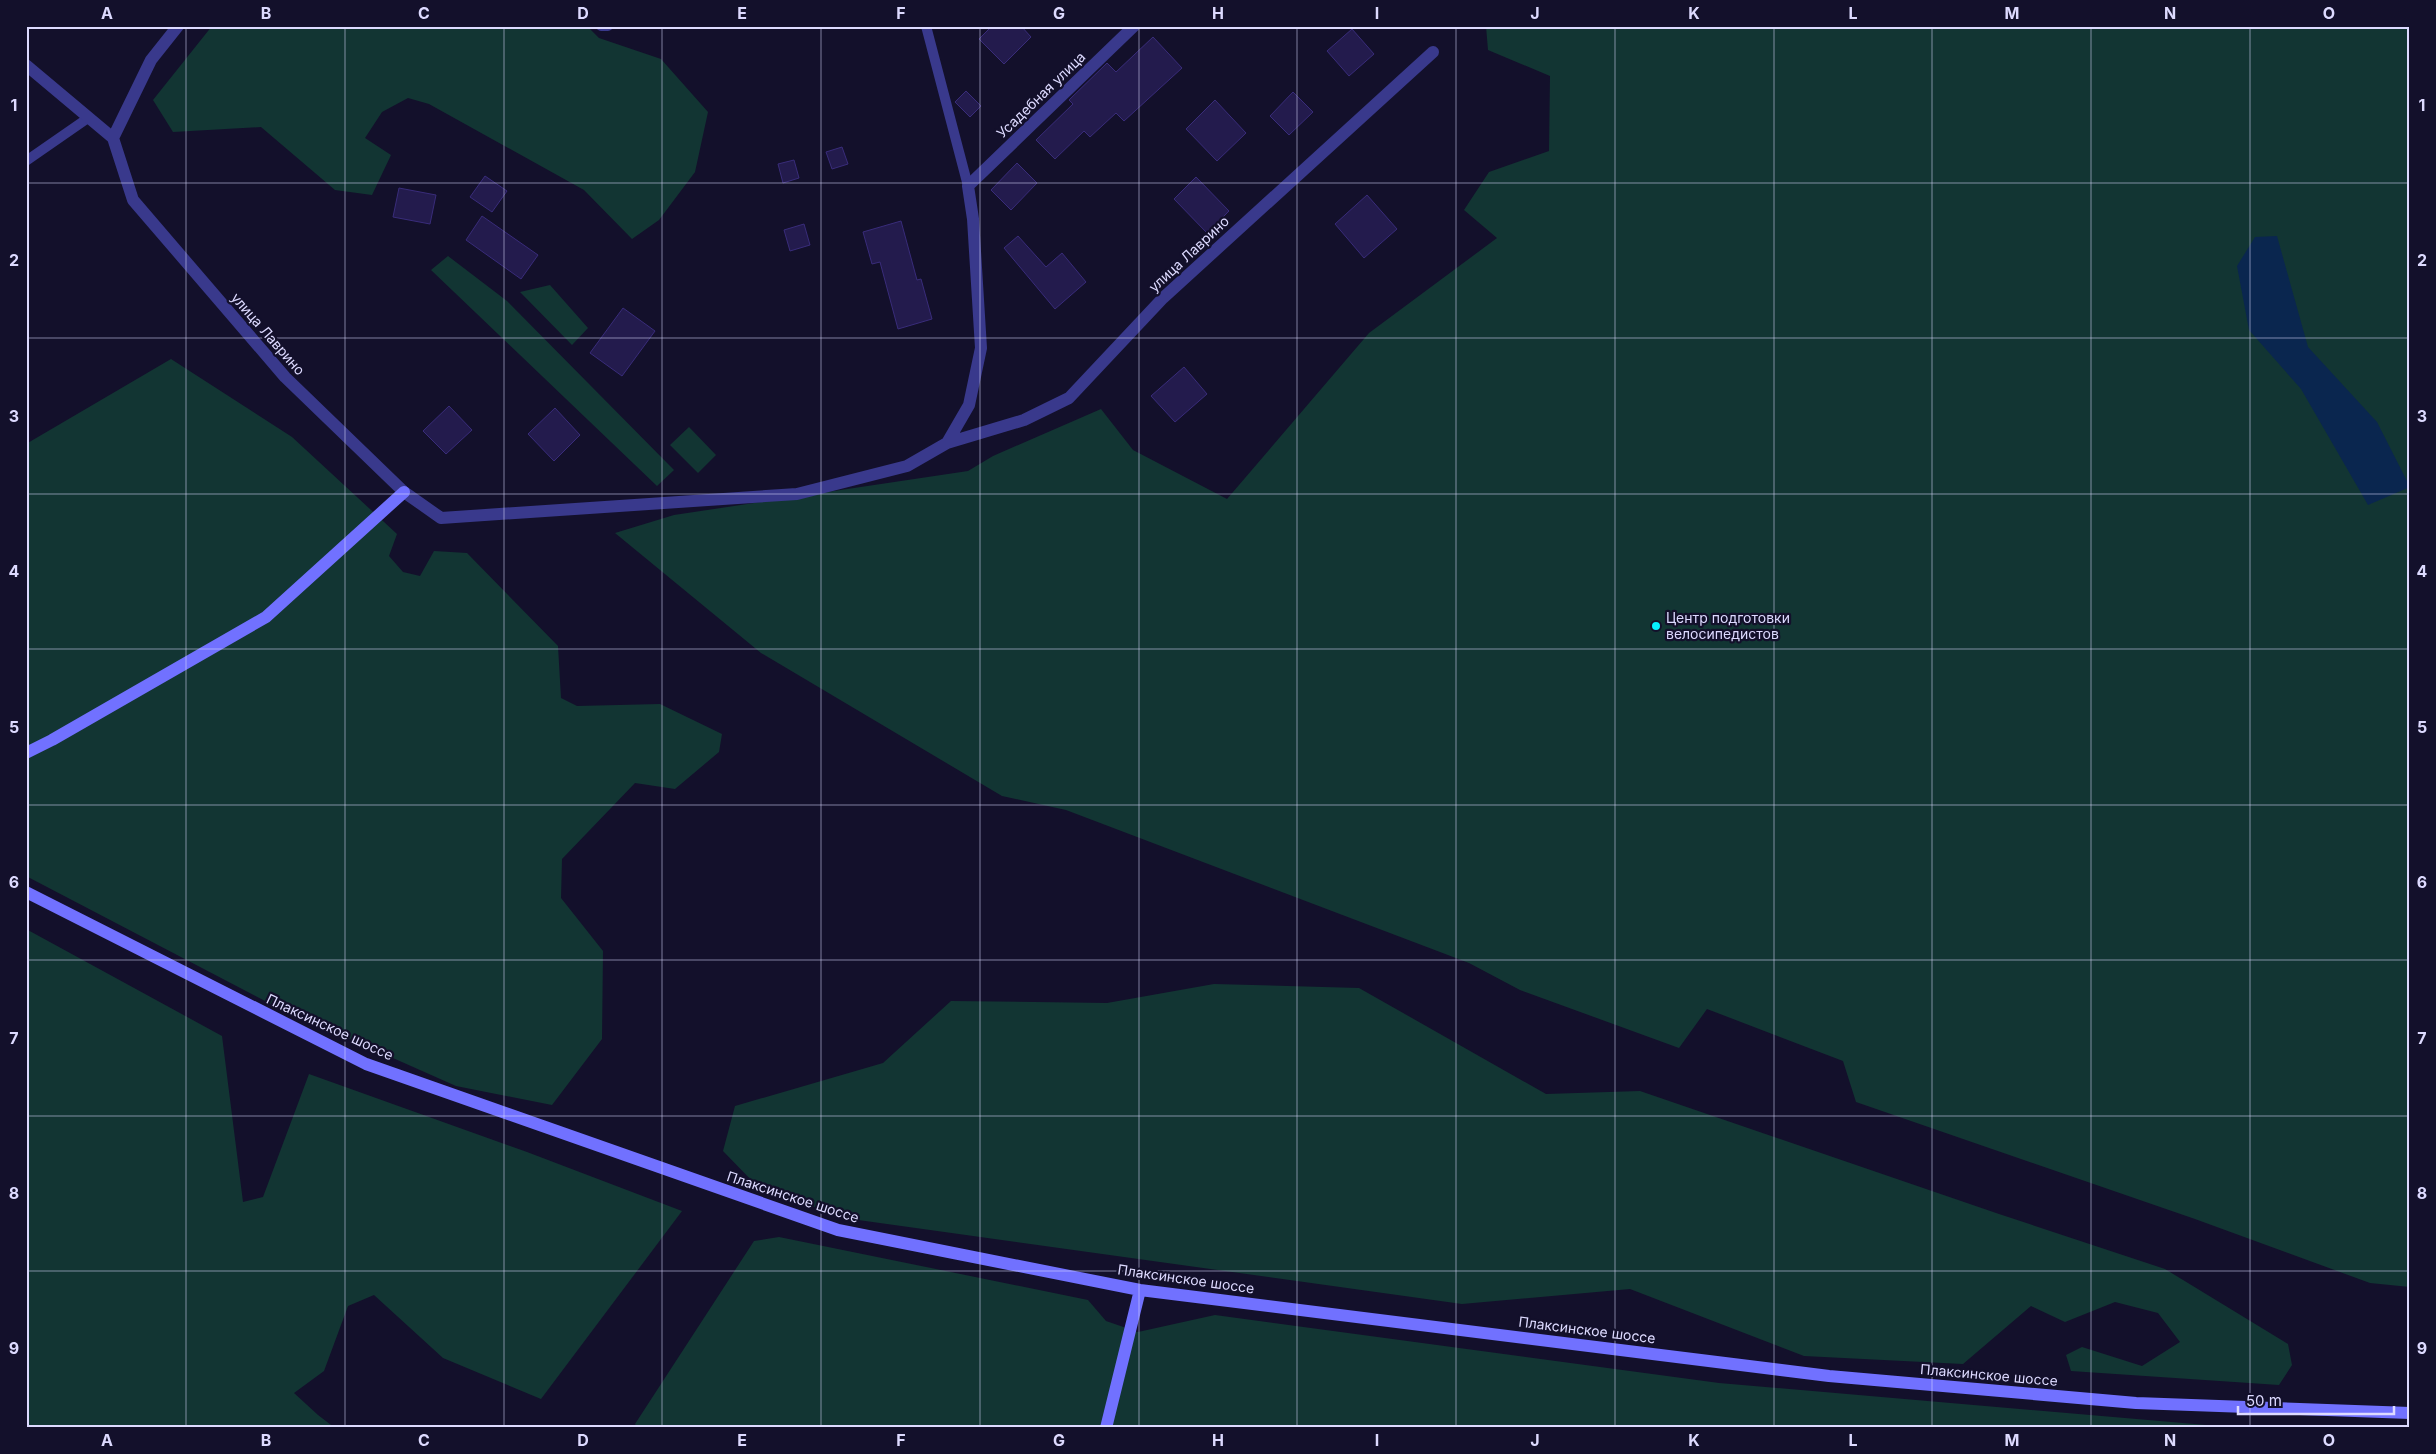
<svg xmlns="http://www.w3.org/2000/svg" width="2436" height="1454" viewBox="0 0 2436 1454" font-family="Inter,sans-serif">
  <rect width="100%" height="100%" fill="#13102b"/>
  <!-- green -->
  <path fill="#123533" d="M212 26H587L599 38 661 59 708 112 695 172 659 220 632 239 584 190 429 104 408 98 382 112 365 138 391 155 372 195 335 190 261 127 173 132 153 100Z
    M1486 26H2410V1287L2370 1283 2195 1219 1856 1102 1843 1061 1707 1009 1679 1048 1520 990 1469 963 1066 810 1002 796 761 653 615 533 674 515 968 471 993 456 1101 409 1133 450 1227 499 1369 333 1497 238 1464 210 1489 172 1549 151 1550 76 1488 50Z
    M448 256 507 301 674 470 657 486 431 270Z
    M550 285 588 328 572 345 520 292Z
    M171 359 292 437 397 534 389 556 403 572 420 576 434 551 467 553 558 646 561 698 577 706 660 704 722 734 719 752 675 789 635 783 562 859 561 898 603 951 602 1039 552 1105 456 1086 269 1003 26 876V444Z
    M689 427 716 455 698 473 670 445Z
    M26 929 222 1036 243 1202 263 1197 309 1074 527 1152 682 1211 541 1399 443 1358 374 1295 348 1306 324 1371 294 1393 318 1415 335 1428H26Z
    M1214 984 1359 988 1546 1094 1640 1091 1999 1214 2165 1269 2288 1344 2292 1365 2279 1385 2071 1371 2066 1355 2082 1347 2142 1366 2180 1342 2158 1313 2115 1302 2065 1322 2031 1306 1963 1364 1804 1356 1630 1289 1462 1304 844 1218 756 1185 723 1151 735 1106 883 1063 951 1001 1107 1003Z
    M779 1237 1088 1300 1106 1321 1138 1332 1215 1315 1719 1383 2241 1428H638L635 1424 754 1241Z"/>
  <!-- water -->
  <path fill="#0a264f" d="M2277 236 2308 347 2377 422 2410 487 2368 505 2301 389 2249 330 2237 266 2255 237Z"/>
  <!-- building -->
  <path fill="#231b4d" stroke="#392c7a" d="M992 26H1021L1031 37 1004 64 979 39Z
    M1352 29 1374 54 1349 76 1327 51Z
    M1153 37 1182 68 1124 121 1116 113 1090 137 1084 131 1055 159 1036 140 1073 104 1069 100 1107 63 1116 72Z
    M966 91 981 106 970 117 955 102Z
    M1293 92 1313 112 1289 135 1270 116Z
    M1215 100 1246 133 1217 161 1186 129Z
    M842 147 848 164 832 169 826 152Z
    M794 160 799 178 783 183 778 164Z
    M1017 163 1037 183 1011 210 991 190Z
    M485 176 507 191 492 212 470 197Z
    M1196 177 1229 211 1207 233 1174 199Z
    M399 188 436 195 430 224 393 217Z
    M1367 195 1397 229 1364 258 1335 224Z
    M482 216 538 255 521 279 466 240Z
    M901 221 917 280 921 279 932 319 898 329 880 262 872 264 863 232Z
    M804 224 810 245 790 251 784 230Z
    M1018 236 1046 267 1062 253 1086 282 1055 309 1004 248Z
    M623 308 655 331 622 376 590 353Z
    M1184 367 1207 394 1175 422 1151 396Z
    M449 406 472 430 446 454 423 431Z
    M555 408 580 435 554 461 528 434Z"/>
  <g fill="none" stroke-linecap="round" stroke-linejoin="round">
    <!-- lane -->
    <path stroke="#39398c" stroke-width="10" d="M601 26H608
      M926 26 968 186
      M26 161 88 118"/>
    <!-- street -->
    <path stroke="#39398c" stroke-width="12" d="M26 65 113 138
      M113 138 133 200 285 377 404 492 441 518 797 494 907 466 947 443 969 405 981 348 973 219 968 186 1134 26
      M113 138 151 60 178 26
      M947 443 1024 420 1069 398 1163 298 1433 52"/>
    <!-- secondary -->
    <path stroke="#7171ff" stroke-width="12" d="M26 753 52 740 266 617 404 492
      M26 892 366 1064 838 1230 1140 1290 1829 1376 2136 1403 2410 1413
      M1106 1428 1140 1290"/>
  </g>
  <!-- grid -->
  <path fill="none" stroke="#dddaff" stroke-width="1" stroke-opacity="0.55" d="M186 26V1428M345 26V1428M504 26V1428M662 26V1428M821 26V1428M980 26V1428M1139 26V1428M1297 26V1428M1456 26V1428M1615 26V1428M1774 26V1428M1932 26V1428M2091 26V1428M2250 26V1428M26 183H2410M26 338H2410M26 494H2410M26 649H2410M26 805H2410M26 960H2410M26 1116H2410M26 1271H2410"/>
  <!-- markers -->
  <circle fill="#06edff" stroke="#13102b" stroke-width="2" cx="1656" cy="626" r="5"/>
  <g text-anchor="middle" stroke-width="4.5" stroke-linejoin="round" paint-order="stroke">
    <!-- street labels -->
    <g font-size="14" fill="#dddaff" stroke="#13102b">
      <text transform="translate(1041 95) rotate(-44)" y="5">Усадебная улица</text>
      <text transform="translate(1189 254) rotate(-43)" y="5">улица Лаврино</text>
      <text transform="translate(268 334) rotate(49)" y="5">улица Лаврино</text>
      <text transform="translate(330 1027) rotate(25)" y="5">Плаксинское шоссе</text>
      <text transform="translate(793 1197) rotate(18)" y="5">Плаксинское шоссе</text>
      <text transform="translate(1186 1279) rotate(8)" y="5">Плаксинское шоссе</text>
      <text transform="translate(1587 1330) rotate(7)" y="5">Плаксинское шоссе</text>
      <text transform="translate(1989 1375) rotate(5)" y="5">Плаксинское шоссе</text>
    </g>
    <!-- poi labels -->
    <g font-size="14" fill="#dddaff" stroke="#13102b" text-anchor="start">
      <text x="1666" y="623">Центр подготовки<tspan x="1666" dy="16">велосипедистов</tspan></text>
    </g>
  </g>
  <!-- border -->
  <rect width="2436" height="1454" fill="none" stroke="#13102b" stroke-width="55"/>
  <!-- scale -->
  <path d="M2238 1406v8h156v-8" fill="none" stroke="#dddaff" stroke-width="2.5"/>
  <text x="2246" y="1406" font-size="15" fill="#dddaff" stroke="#13102b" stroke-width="4" paint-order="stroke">50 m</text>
  <rect x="28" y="28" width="2380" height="1398" fill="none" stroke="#dddaff" stroke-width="2"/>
  <g font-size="16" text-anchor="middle" font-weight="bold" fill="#dddaff">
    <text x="107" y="19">A</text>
    <text x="266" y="19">B</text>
    <text x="424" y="19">C</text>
    <text x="583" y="19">D</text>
    <text x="742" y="19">E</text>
    <text x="901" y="19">F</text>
    <text x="1059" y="19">G</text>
    <text x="1218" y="19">H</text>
    <text x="1377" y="19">I</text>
    <text x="1535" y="19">J</text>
    <text x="1694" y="19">K</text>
    <text x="1853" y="19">L</text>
    <text x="2012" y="19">M</text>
    <text x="2170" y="19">N</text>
    <text x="2329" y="19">O</text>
    <text x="14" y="111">1</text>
    <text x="2422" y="111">1</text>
    <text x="14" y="266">2</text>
    <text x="2422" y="266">2</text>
    <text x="14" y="422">3</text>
    <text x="2422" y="422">3</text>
    <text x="14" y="577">4</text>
    <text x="2422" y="577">4</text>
    <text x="14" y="733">5</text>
    <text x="2422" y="733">5</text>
    <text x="14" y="888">6</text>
    <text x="2422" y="888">6</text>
    <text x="14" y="1044">7</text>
    <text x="2422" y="1044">7</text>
    <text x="14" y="1199">8</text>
    <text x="2422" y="1199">8</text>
    <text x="14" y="1354">9</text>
    <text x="2422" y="1354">9</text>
    <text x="107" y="1446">A</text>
    <text x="266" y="1446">B</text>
    <text x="424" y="1446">C</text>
    <text x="583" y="1446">D</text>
    <text x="742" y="1446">E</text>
    <text x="901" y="1446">F</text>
    <text x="1059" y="1446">G</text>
    <text x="1218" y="1446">H</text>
    <text x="1377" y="1446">I</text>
    <text x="1535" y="1446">J</text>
    <text x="1694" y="1446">K</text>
    <text x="1853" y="1446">L</text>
    <text x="2012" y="1446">M</text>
    <text x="2170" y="1446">N</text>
    <text x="2329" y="1446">O</text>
  </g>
</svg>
